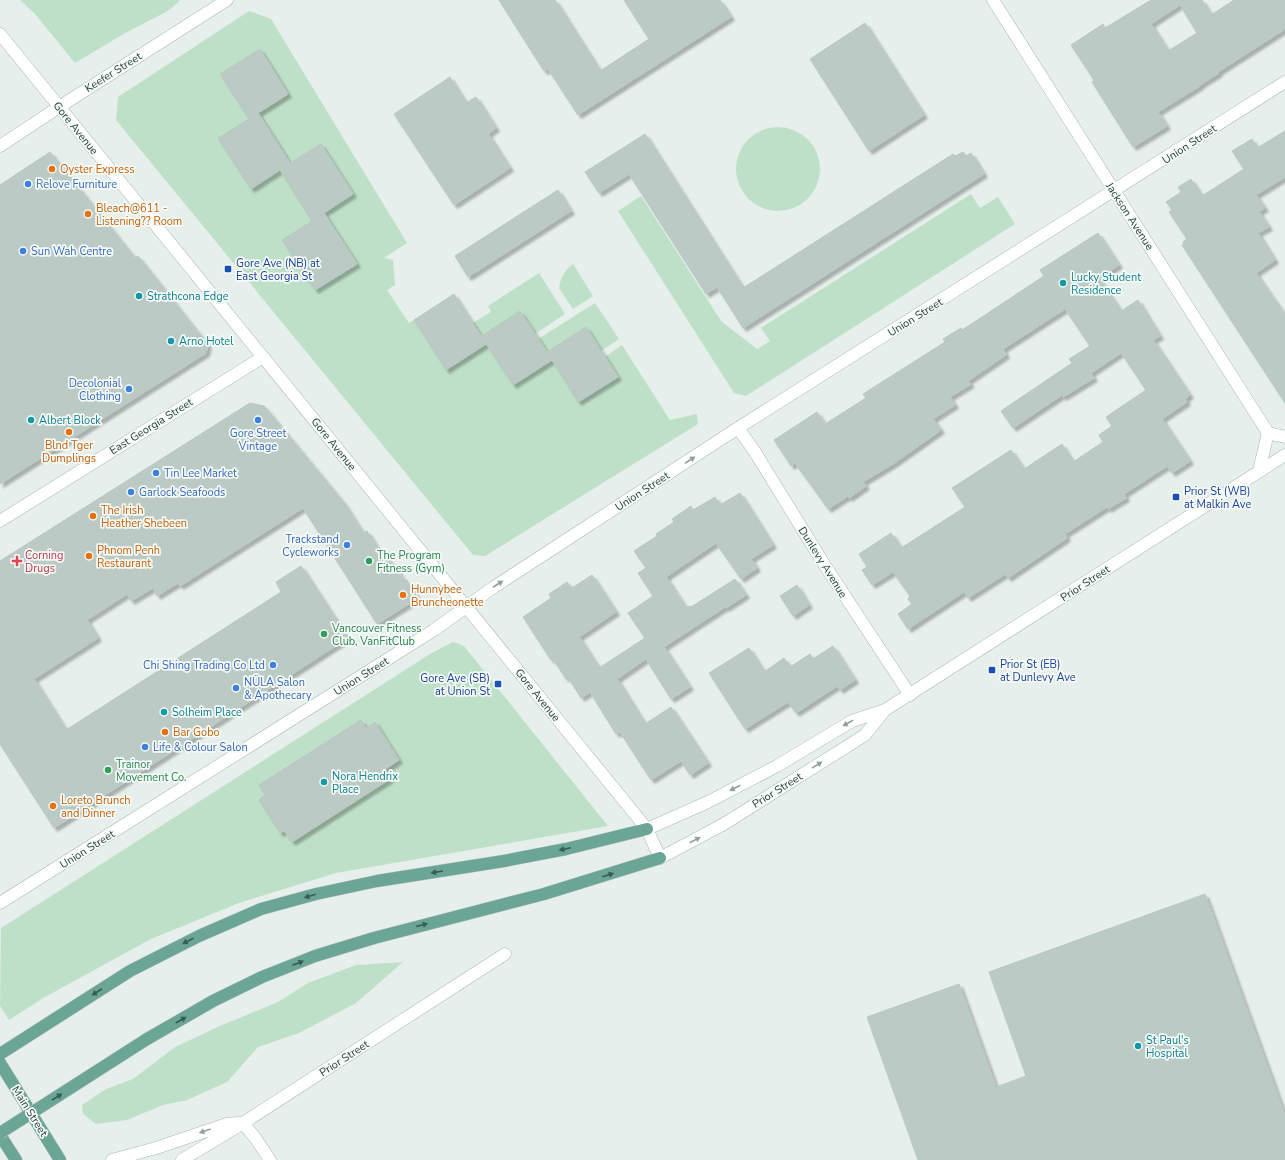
<svg xmlns="http://www.w3.org/2000/svg" width="1285" height="1160" viewBox="0 0 1285 1160" font-family="'Nunito Sans',sans-serif">
  <defs>
    <filter id="shadow"><feDropShadow dx="3.5" dy="3.5" stdDeviation="1" flood-color="#0004"/></filter>
  </defs>
  <rect width="100%" height="100%" fill="#e6efeb"/>
  <!-- green -->
  <path fill="#bfe0c8" d="M20 0H180L173 7 164 13 127 32 75 63 35 14Z
    M249 11 271 19 407 243 384 258 393 260 395 285 387 290 409 323 414 320 445 369 486 344 513 385 552 360 579 402 618 377 605 357 622 345 670 420 697 414 698 424 485 556 473 555 116 120 118 97Z
    M736 169a42 42 0 1 1 84 0a42 42 0 1 1-84 0Z
    M971 194 980 208 998 197 1015 224 746 396 734 393 618 211 641 196 721 321 757 349 770 341 761 328Z
    M573 264 593 296 573 309 559 288C561 277 564 271 573 264Z
    M539 273 565 314 535 334 520 311 481 336 473 323 491 312 488 306Z
    M595 303 619 339 601 351 547 352 538 339Z
    M453 642 464 646 608 826 336 873 239 903 151 939 45 997 9 1020 0 1006 1 928 430 654Z
    M403 962 356 1003 299 1033 258 1047 227 1082 187 1100 163 1105 127 1120 96 1124 83 1114 82 1105 106 1089 133 1079 175 1047 220 1026 278 1002 308 983 356 965Z"/>
  <!-- building -->
  <path fill="#bbcac4" stroke="#b8c9c2" fill-rule="evenodd" filter="url(#shadow)" d="M499 0H555L600 71 649 39 624 0H720L731 17 578 115 548 69 544 71Z
    M1151 0H1202L1211 15 1234 0H1285V29L1218 72 1219 73 1200 85V86L1158 112 1167 126 1133 147 1092 82 1094 80 1071 45 1103 24 1105 28ZM1180 5 1197 33 1168 51 1151 24Z
    M865 23 924 115 869 151 810 59Z
    M260 49 288 94 258 113 290 163 321 144 353 194 316 218 324 213 357 264 315 290 282 240 312 221 280 170 251 189 218 138 249 119 220 74Z
    M450 77 466 103 476 97 496 128 488 134 510 168 454 205 394 114Z
    M1285 131V177L1256 195 1265 208 1259 212 1269 227 1258 233 1275 260 1256 273 1285 315V403L1182 245 1184 244 1183 242 1187 239 1169 212 1172 210 1166 202 1181 192 1178 187 1191 179 1202 196 1244 169 1232 151 1252 139 1257 148Z
    M645 134 743 288 953 154 955 156 963 152 966 156 971 153 984 174 743 328 717 287 706 294 629 174 599 193 585 172Z
    M50 152 135 258 138 256 208 345 206 353 0 484V185Z
    M558 190 571 211 468 277 455 256Z
    M1098 233 1119 265 1099 278 1121 311 1138 300 1160 336 1153 340 1190 395 1185 399 1187 402 1162 419 1190 461 1172 473 1167 466 1124 494 1126 498 1108 509 1107 507 1065 534 1067 538 1008 578 1005 574 968 598 964 592 908 629 898 614 912 604 908 599 910 596 893 572 872 585 862 570 867 567 859 554 891 533 901 548 965 507 952 488 1011 450 1024 469 1062 444 1073 462 1103 442 1099 435 1112 426 1106 417 1146 390 1121 353 1091 373 1094 378 1063 397 1062 395 1013 428 1001 411 1072 363 1069 359 1090 346 1065 309 1003 349 1006 355 968 381 971 384 950 397 955 405 933 419 941 430 893 464 863 482 866 486 849 498 848 496 828 509 795 463 791 466 774 440 817 412 825 424 866 398 863 394 945 342 943 339 961 328 962 330 982 317 1044 276 1040 270Z
    M454 294 486 344 446 370 414 320Z
    M520 311 547 352 586 327 618 377 578 402 552 360 513 385 481 336Z
    M250 403 264 406 344 503 363 533 367 531 379 550 381 549 392 565 394 564 405 582 407 580 418 598 377 624 303 508 180 586 178 583 157 596 153 588 131 601 127 594 87 620 98 638 34 679 66 730 281 592 276 582 301 566 348 638 54 828 0 744V561Z
    M740 493 773 545 751 559 757 568 741 579 716 543 666 577 686 608 690 606 691 607 735 579 746 595 726 608 725 607 664 647 690 687 671 699 646 659 617 679 645 724 671 707 708 763 690 775 681 761 651 780 620 732 616 734 590 692 581 698 568 677 566 679 553 659 551 660 523 617 551 598 549 594 567 582 572 588 592 575 616 612 579 637 599 668 645 638 628 613 653 596 638 573 646 568 634 551 657 536 656 534 674 522 672 519 691 506 693 510 715 497 720 505Z
    M797 585 809 605 793 616 780 596Z
    M833 646 855 680 840 690 837 686 796 713 788 702 745 729 709 673 749 648 764 672 784 658 790 667 810 654 813 659Z
    M361 720 366 728 375 722 399 760 384 770 390 779 292 842 284 831 280 833 259 800 265 795 259 785Z
    M1205 894 1285 1116V1160H918L867 1017 959 984 996 1087 1026 1076 989 972Z"/>
  <g fill="none" stroke-linecap="round" stroke-linejoin="round">
    <!-- minor casing -->
    <g stroke="#a8b8b2" stroke-width="13">
      <path id="minor" d="M993 0 1268 433
        M59 107 227 0
        M738 428 755 452 822 561 910 695
        M0 521 263 357
        M0 903 434 630 494 587 738 428 1285 82
        M243 1123 256 1139 270 1160"/>
    </g>
    <!-- tertiary casing -->
    <g stroke="#a8b8b2" stroke-width="13">
      <path id="tertiary" d="M0 34 647 829 660 858
        M0 146 59 107
        M1259 471 1268 433 1285 437"/>
    </g>
    <!-- secondary casing -->
    <g stroke="#a4bbb3" stroke-width="13">
      <path id="secondary" d="M647 829 708 802 777 766 852 721 885 710 1285 455
        M660 858 724 824 865 735 885 710
        M112 1160 156 1148 227 1124 238 1123
        M182 1160 243 1123 505 954"/>
    </g>
    <!-- primary casing -->
    <g stroke="#c2cac8" stroke-width="13">
      <path id="primary" d="M147 1039 213 1001 262 977 315 956 374 938 544 894 660 858
        M0 1054 130 971 199 936 261 909 316 894 377 881 504 861 566 849 647 829
        M0 1063 60 1160
        M0 1135 16 1160"/>
    </g>
    <!-- minor -->
    <use href="#minor" stroke="#fff" stroke-width="12"/>
    <!-- tertiary -->
    <use href="#tertiary" stroke="#fff" stroke-width="12"/>
    <!-- secondary -->
    <use href="#secondary" stroke="#fff" stroke-width="12"/>
    <!-- primary -->
    <use href="#primary" stroke="#6aa596" stroke-width="12"/>
    <!-- primary-bridge casing -->
    <g stroke="#c2cac8" stroke-width="13" stroke-linecap="butt">
      <path id="primary-bridge" d="M0 1133 147 1039"/>
    </g>
    <!-- primary-bridge -->
    <use href="#primary-bridge" stroke="#6aa596" stroke-width="12"/>
  </g>
  <!-- one-way arrows -->
  <defs><path id="oneway-solid" d="M-6-.8H1V-3.2L6.5 0L1 3.2V.8H-6Z"/></defs>
  <g fill="#92a09c">
    <use href="#oneway-solid" transform="translate(690 460) rotate(-33)"/>
    <use href="#oneway-solid" transform="translate(498 584) rotate(-33)"/>
    <use href="#oneway-solid" transform="translate(848 723) rotate(151)"/>
    <use href="#oneway-solid" transform="translate(817 765) rotate(-32)"/>
    <use href="#oneway-solid" transform="translate(735 788) rotate(153)"/>
    <use href="#oneway-solid" transform="translate(695 840) rotate(-28)"/>
    <use href="#oneway-solid" transform="translate(205 1131) rotate(161)"/>
  </g>
  <g fill="#365b51">
    <use href="#oneway-solid" transform="translate(565 849) rotate(168)"/>
    <use href="#oneway-solid" transform="translate(437 872) rotate(171)"/>
    <use href="#oneway-solid" transform="translate(608 875) rotate(-17)"/>
    <use href="#oneway-solid" transform="translate(310 896) rotate(164)"/>
    <use href="#oneway-solid" transform="translate(422 925) rotate(-14)"/>
    <use href="#oneway-solid" transform="translate(188 941) rotate(153)"/>
    <use href="#oneway-solid" transform="translate(298 963) rotate(-21)"/>
    <use href="#oneway-solid" transform="translate(97 992) rotate(148)"/>
    <use href="#oneway-solid" transform="translate(181 1020) rotate(-30)"/>
    <use href="#oneway-solid" transform="translate(57 1097) rotate(-32)"/>
  </g>
  <!-- markers -->
  <g fill="#e8710a" stroke="#f7fbf9" stroke-width="1.5">
    <circle cx="52" cy="169" r="4"/>
    <circle cx="88" cy="214" r="4"/>
    <circle cx="69" cy="432" r="4"/>
    <circle cx="93" cy="516" r="4"/>
    <circle cx="89" cy="556" r="4"/>
    <circle cx="403" cy="595" r="4"/>
    <circle cx="165" cy="732" r="4"/>
    <circle cx="53" cy="806" r="4"/>
  </g>
  <g fill="#3f7fe0" stroke="#f7fbf9" stroke-width="1.5">
    <circle cx="28" cy="184" r="4"/>
    <circle cx="23" cy="251" r="4"/>
    <circle cx="129" cy="389" r="4"/>
    <circle cx="258" cy="420" r="4"/>
    <circle cx="156" cy="473" r="4"/>
    <circle cx="131" cy="492" r="4"/>
    <circle cx="347" cy="545" r="4"/>
    <circle cx="273" cy="665" r="4"/>
    <circle cx="236" cy="688" r="4"/>
    <circle cx="145" cy="747" r="4"/>
  </g>
  <g fill="#1a4fb4" stroke="#f7fbf9" stroke-width="1.5">
    <rect x="224" y="265" width="8" height="8" rx="2"/>
    <rect x="1172" y="493" width="8" height="8" rx="2"/>
    <rect x="988" y="666" width="8" height="8" rx="2"/>
    <rect x="494" y="680" width="8" height="8" rx="2"/>
  </g>
  <g fill="#0f9aa8" stroke="#f7fbf9" stroke-width="1.5">
    <circle cx="1063" cy="283" r="4"/>
    <circle cx="139" cy="296" r="4"/>
    <circle cx="171" cy="341" r="4"/>
    <circle cx="31" cy="420" r="4"/>
    <circle cx="164" cy="712" r="4"/>
    <circle cx="324" cy="782" r="4"/>
    <circle cx="1138" cy="1046" r="4"/>
  </g>
  <path fill="#e0444e" stroke="#f7fbf9" stroke-width="1.5" d="M15 555h4v4h4v4h-4v4h-4v-4h-4v-4h4z"/>
  <g fill="#2e9e5b" stroke="#f7fbf9" stroke-width="1.5">
    <circle cx="369" cy="561" r="4"/>
    <circle cx="324" cy="634" r="4"/>
    <circle cx="108" cy="770" r="4"/>
  </g>
  <g text-anchor="middle" stroke-width="3.5" stroke-linejoin="round" paint-order="stroke">
    <!-- street labels -->
    <g font-size="11" fill="#24423a" stroke="#f7fbf9">
      <text transform="translate(113 72) rotate(-32)" y="4">Keefer Street</text>
      <text transform="translate(76 128) rotate(51)" y="4">Gore Avenue</text>
      <text transform="translate(1189 144) rotate(-33)" y="4">Union Street</text>
      <text transform="translate(1130 216) rotate(57)" y="4">Jackson Avenue</text>
      <text transform="translate(915 317) rotate(-32)" y="4">Union Street</text>
      <text transform="translate(151 426) rotate(-32)" y="4">East Georgia Street</text>
      <text transform="translate(334 444) rotate(51)" y="4">Gore Avenue</text>
      <text transform="translate(642 491) rotate(-33)" y="4">Union Street</text>
      <text transform="translate(823 562) rotate(58)" y="4">Dunlevy Avenue</text>
      <text transform="translate(1085 583) rotate(-33)" y="4">Prior Street</text>
      <text transform="translate(361 676) rotate(-32)" y="4">Union Street</text>
      <text transform="translate(538 695) rotate(51)" y="4">Gore Avenue</text>
      <text transform="translate(777 790) rotate(-32)" y="4">Prior Street</text>
      <text transform="translate(87 849) rotate(-32)" y="4">Union Street</text>
      <text transform="translate(344 1058) rotate(-33)" y="4">Prior Street</text>
      <text transform="translate(30 1111) rotate(58)" y="4">Main Street</text>
    </g>
    <!-- food labels -->
    <g font-size="11" fill="#c56008" stroke="#f7fbf9" text-anchor="start">
      <text x="60" y="173">Oyster Express</text>
      <text x="96" y="212">Bleach@611 -<tspan x="96" dy="13">Listening?? Room</tspan></text>
      <text x="69" y="449" text-anchor="middle">Blnd Tger<tspan x="69" dy="13">Dumplings</tspan></text>
      <text x="101" y="514">The Irish<tspan x="101" dy="13">Heather Shebeen</tspan></text>
      <text x="97" y="554">Phnom Penh<tspan x="97" dy="13">Restaurant</tspan></text>
      <text x="411" y="593">Hunnybee<tspan x="411" dy="13">Bruncheonette</tspan></text>
      <text x="173" y="736">Bar Gobo</text>
      <text x="61" y="804">Loreto Brunch<tspan x="61" dy="13">and Dinner</tspan></text>
    </g>
    <!-- shop labels -->
    <g font-size="11" fill="#366cbe" stroke="#f7fbf9" text-anchor="start">
      <text x="36" y="188">Relove Furniture</text>
      <text x="31" y="255">Sun Wah Centre</text>
      <text x="121" y="387" text-anchor="end">Decolonial<tspan x="121" dy="13">Clothing</tspan></text>
      <text x="258" y="437" text-anchor="middle">Gore Street<tspan x="258" dy="13">Vintage</tspan></text>
      <text x="164" y="477">Tin Lee Market</text>
      <text x="139" y="496">Garlock Seafoods</text>
      <text x="339" y="543" text-anchor="end">Trackstand<tspan x="339" dy="13">Cycleworks</tspan></text>
      <text x="265" y="669" text-anchor="end">Chi Shing Trading Co Ltd</text>
      <text x="244" y="686">NÜLA Salon<tspan x="244" dy="13">&amp; Apothecary</tspan></text>
      <text x="153" y="751">Life &amp; Colour Salon</text>
    </g>
    <!-- transit labels -->
    <g font-size="11" fill="#164399" stroke="#f7fbf9" text-anchor="start">
      <text x="236" y="267">Gore Ave (NB) at<tspan x="236" dy="13">East Georgia St</tspan></text>
      <text x="1184" y="495">Prior St (WB)<tspan x="1184" dy="13">at Malkin Ave</tspan></text>
      <text x="1000" y="668">Prior St (EB)<tspan x="1000" dy="13">at Dunlevy Ave</tspan></text>
      <text x="490" y="682" text-anchor="end">Gore Ave (SB)<tspan x="490" dy="13">at Union St</tspan></text>
    </g>
    <!-- culture labels -->
    <g font-size="11" fill="#0d838f" stroke="#f7fbf9" text-anchor="start">
      <text x="1071" y="281">Lucky Student<tspan x="1071" dy="13">Residence</tspan></text>
      <text x="147" y="300">Strathcona Edge</text>
      <text x="179" y="345">Arno Hotel</text>
      <text x="39" y="424">Albert Block</text>
      <text x="172" y="716">Solheim Place</text>
      <text x="332" y="780">Nora Hendrix<tspan x="332" dy="13">Place</tspan></text>
      <text x="1146" y="1044">St Paul's<tspan x="1146" dy="13">Hospital</tspan></text>
    </g>
    <!-- health labels -->
    <g font-size="11" fill="#be3a42" stroke="#f7fbf9" text-anchor="start">
      <text x="25" y="559">Corning<tspan x="25" dy="13">Drugs</tspan></text>
    </g>
    <!-- leisure labels -->
    <g font-size="11" fill="#27864d" stroke="#f7fbf9" text-anchor="start">
      <text x="377" y="559">The Program<tspan x="377" dy="13">Fitness (Gym)</tspan></text>
      <text x="332" y="632">Vancouver Fitness<tspan x="332" dy="13">Club, VanFitClub</tspan></text>
      <text x="116" y="768">Trainor<tspan x="116" dy="13">Movement Co.</tspan></text>
    </g>
  </g>
</svg>
